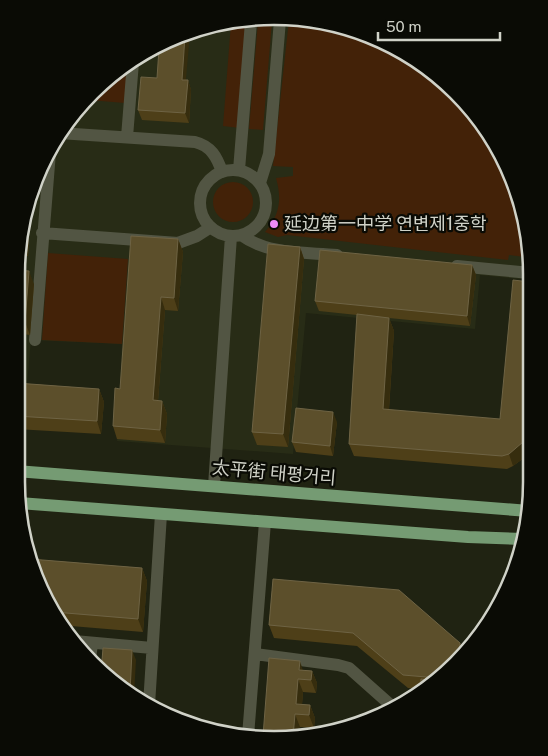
<svg xmlns="http://www.w3.org/2000/svg" width="548" height="756" viewBox="0 0 548 756" font-family="'Public Sans','Noto Sans SC','Noto Sans KR',sans-serif">
  <rect width="100%" height="100%" fill="#202312"/>
  <!-- built -->
  <path fill="#282c16" d="M307 18 403 51 478 117 512 175 530 240V280L480 275 475 329 306 313 293 454 117 441 122 344 31 340 26 395 16 394V274L25 208 60 131 117 70 207 25Z"/>
  <!-- green -->
  <path fill="#432208" d="M307 18 403 51 478 117 512 175 530 240V248H526L525 257 509 255 508 260 287 235 278 237 265 232C280 215 282 199 276 178L293 176V167L273 166 289 20Z
    M272 21 263 130 249 129 258 22Z
    M249 22 240 128 223 126 231 23Z
    M129 64 125 103 89 100 117 70Z
    M213 202a20 20 0 1 1 40 0a20 20 0 1 1-40 0Z
    M48 253 128 259 122 344 42 340Z"/>
  <g fill="none" stroke-linecap="round" stroke-linejoin="round">
    <!-- minor -->
    <path stroke="#525543" stroke-width="12" d="M59 133 195 142C211 146 217 157 222 172
      M127 137 133 62
      M239 170 251 22
      M200 203a33 33 0 1 1 66 0a33 33 0 1 1-66 0Z
      M260 183 269 154 280 20
      M42 233 178 243 197 236 211 227
      M241 235C268 255 305 252 337 255
      M457 266 530 273
      M35 340 50 152
      M214 486 231 236
      M74 641 152 648
      M255 654 338 665 349 668 394 708
      M90 660 92 643
      M149 705 161 514
      M248 736 265 522"/>
    <!-- major -->
    <path stroke="#759b73" stroke-width="12" d="M16 471 529 511
      M19 503 468 537 523 539"/>
  </g>
  <!-- wall -->
  <path fill="#4e3f18" d="M157 78 188 80 191 90 189 123 142 120 138 110Z
    M32 192 29 220 23 219 25 208Z
    M23 226 29 239 28 256 19 255Z
    M178 239 183 252 178 311 165 310 158 401H162L167 414 165 443 117 439 113 426Z
    M300 247 304 259 288 447 257 445 252 432Z
    M472 265 476 275 470 326 389 318 394 331 389 410 528 455 513 466 507 469 354 456 349 444 357 315 319 311 315 301Z
    M16 274 34 284 30 335 16 333Z
    M16 365 19 372 18 383 99 389 104 402 101 434 16 429Z
    M337 422 333 456 296 452 292 442Z
    M30 559 142 568 147 581 143 632 59 625Z
    M273 579 460 643 463 650 431 686 420 689 408 688 357 646 274 638 269 625Z
    M303 670 312 671 317 683 316 693 303 692 302 705H310L315 718 314 728 300 727 263 736Z"/>
  <!-- shaded-wall -->
  <path fill="#362d0e" d="M190 33 185 90 182 80 185 36Z
    M188 80 191 90 189 123 185 113Z
    M32 192 29 220 27 216 30 197Z
    M24 226 29 239 28 256 23 243Z
    M178 239 183 252 178 311 174 298Z
    M300 247 304 259 288 447 283 434Z
    M472 265 476 275 470 326 467 316Z
    M29 271 34 284 30 335 25 322Z
    M161 297 165 310 157 413 153 400Z
    M389 318 394 331 388 422 383 409Z
    M16 365 19 372 17 393 16 390Z
    M99 389 104 402 101 434 97 421Z
    M162 401 167 414 165 443 160 430Z
    M333 412 337 422 333 456 330 446Z
    M531 427V449L528 455 513 466 509 454Z
    M142 568 147 581 143 632 138 619Z
    M460 643 463 650 459 654Z
    M132 650 136 660 134 696 130 693Z
    M300 661 304 674 299 670Z
    M312 671 317 683 316 693 311 680Z
    M298 679 303 692 301 715 296 704Z
    M310 705 315 718 314 728 309 715Z
    M295 714 300 727 299 737H293Z"/>
  <!-- building -->
  <path fill="#5c4f2b" stroke="#6e6344" d="M185 36 182 80H188L185 113 138 110 141 77 157 78 159 49Z
    M30 197 27 216H24L25 208Z
    M23 226H24L23 243H20Z
    M131 236 178 239 174 298 161 297 153 400 162 401 160 430 113 426 115 388 120 389Z
    M268 244 300 247 283 434 252 432Z
    M320 250 472 265 467 316 315 301Z
    M17 270 29 271 25 322 16 321Z
    M513 280 530 282 531 427 523 442 509 454 502 456 349 444 357 314 389 318 383 409 500 419Z
    M16 383 99 389 97 421 16 416Z
    M296 408 333 412 330 446 292 442Z
    M30 559 142 568 138 619 54 612Z
    M273 579 399 590 460 643 459 654 438 678 403 675 353 633 269 625Z
    M103 648 132 650 130 693 104 676 101 673Z
    M269 658 300 661 299 670 312 671 311 680 298 679 296 704 310 705 309 715 295 714 293 737 263 736Z
    M421 679 436 681 431 686 420 693Z"/>
  <!-- markers -->
  <circle fill="#ee8bf8" stroke="#0a0b05" stroke-width="2" cx="274" cy="224" r="5"/>
  <g text-anchor="middle" stroke-width="4.5" stroke-linejoin="round" paint-order="stroke">
    <!-- poi labels -->
    <g font-size="18" fill="#d0d2c8" stroke="#0a0b05" text-anchor="start">
      <text x="284" y="230">延边第一中学 연변제1중학</text>
    </g>
    <!-- street labels -->
    <g font-size="18" fill="#d0d2c8" stroke="#0a0b05">
      <text transform="translate(274 473) rotate(5)" y="6">太平街 태평거리</text>
    </g>
  </g>
  <!-- crop -->
  <path d="M0 0H548V756H0ZM274 25H274A249 249 0 0 1 523 274V482A249 249 0 0 1 274 731H274A249 249 0 0 1 25 482V274A249 249 0 0 1 274 25Z" fill="#0a0b05" fill-rule="evenodd"/>
  <path fill="none" stroke="#d0d2c8" stroke-width="2.5" d="M274 25H274A249 249 0 0 1 523 274V482A249 249 0 0 1 274 731H274A249 249 0 0 1 25 482V274A249 249 0 0 1 274 25Z"/>
  <!-- scale -->
  <path d="M378 32v8h122v-8" fill="none" stroke="#d0d2c8" stroke-width="2.5"/>
  <text x="386" y="32" font-size="15" fill="#d0d2c8" stroke="#0a0b05" stroke-width="4" paint-order="stroke">50 m</text>
</svg>
